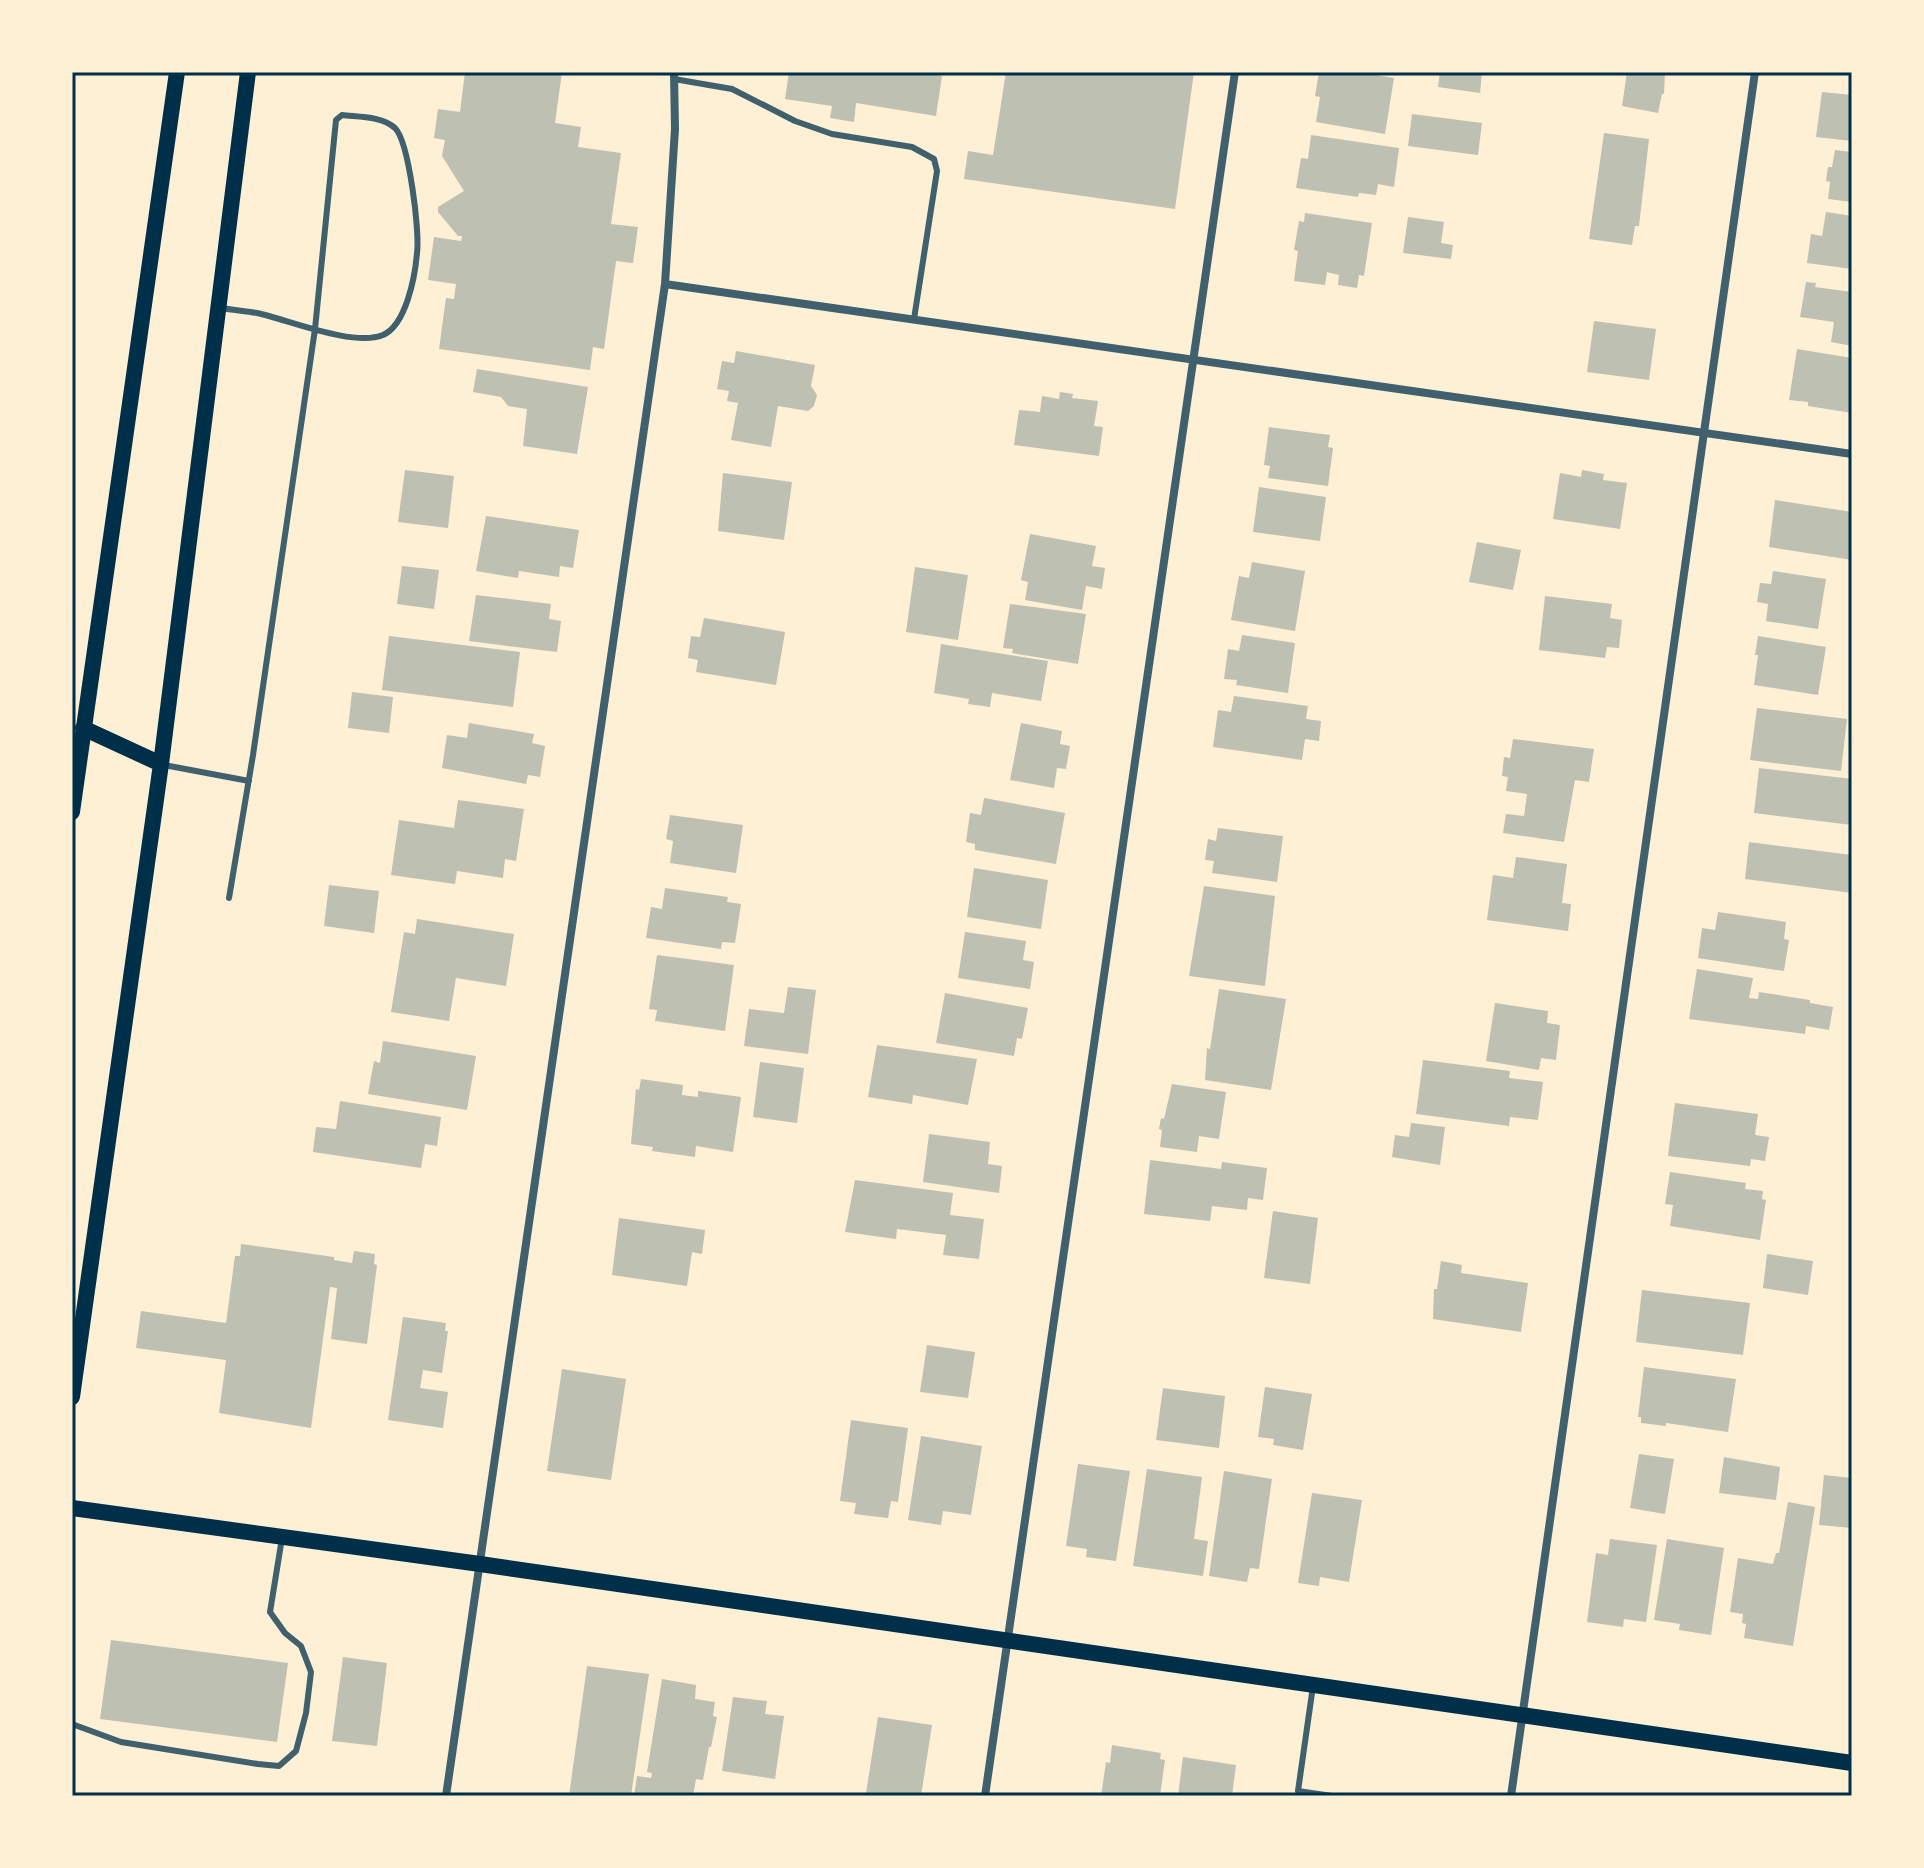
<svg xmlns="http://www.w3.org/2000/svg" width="1924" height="1868" viewBox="0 0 1924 1868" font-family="Rubik,sans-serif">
  <rect width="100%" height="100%" fill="#fdf0d5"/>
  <!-- building -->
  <path fill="#bec0b2" d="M465 72H562L555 123 581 127 578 147 621 153 611 224 638 227 633 263 616 261 604 349 593 347 590 370 439 349 446 298 454 299 456 284 428 280 434 237 461 241 462 236H458L438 212V207L464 191 442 156 445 140 434 138 438 109 460 112Z
    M789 72H919L942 76 936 116 856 103 854 122 830 118 832 106 785 99Z
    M1006 72H1194L1175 209 964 179 968 151 993 155Z
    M1319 72H1357L1394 78 1385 134 1316 122 1320 97 1315 96Z
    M1440 72H1482L1480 93 1438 87Z
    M1627 72H1665L1664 94H1662L1658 113 1622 106Z
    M1822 92 1852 95V141L1816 137Z
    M1412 114 1482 123 1478 155 1408 146Z
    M1604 133 1649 139 1639 226H1635L1632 245 1589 239Z
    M1311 135 1399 148 1394 187 1378 184 1376 195 1359 193 1358 197 1296 188 1301 158 1308 159Z
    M1835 150 1852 152V202L1828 199 1830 182 1826 181 1828 167H1832Z
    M1826 212 1852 216V269L1807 263 1811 234 1822 236Z
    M1305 213 1372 223 1364 276 1359 275 1357 288 1338 285 1339 275 1327 272 1325 285 1294 281 1298 251 1294 250 1299 221 1304 222Z
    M1408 217 1444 222 1441 243 1453 245 1451 259 1403 253Z
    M1806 282 1816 283 1815 287 1852 292V346L1831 342 1834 322 1800 317Z
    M1594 321 1656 329 1649 380 1587 372Z
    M1797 349 1852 358V413L1808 406V402L1789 400Z
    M736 351 815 365 811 386 817 395 814 406 808 411 778 406 771 447 731 440 738 403 727 401 729 391 717 389 722 361 734 363Z
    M477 369 588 387 577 454 523 446 527 409 508 406 501 397 473 392Z
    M1060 392 1073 394 1072 398 1098 401 1094 426 1103 427 1099 456 1014 445 1019 410 1040 412 1042 396 1059 399Z
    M1269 427 1330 435 1328 447 1333 448 1328 486 1268 478 1270 466 1264 465Z
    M405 470 454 476 448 528 398 522Z
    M1582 470 1604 474 1603 480 1627 483 1620 529 1553 519 1560 473 1581 477Z
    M723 473 792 482 784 540 718 531Z
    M1259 487 1326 497 1320 541 1253 532Z
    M1775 500 1852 512V560L1769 547Z
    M486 516 579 530 573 568 560 566 559 577 519 571 518 578 476 571Z
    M1030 534 1096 546 1092 566 1105 568 1102 589 1086 586 1082 610 1025 600 1028 582 1021 580Z
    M1477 542 1521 550 1513 590 1469 582Z
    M1252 562 1305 571 1295 631 1231 620 1239 576 1249 578Z
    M402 566 439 570 434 609 397 604Z
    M915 567 968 575 958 640 906 632Z
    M1773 571 1826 579 1818 629 1766 621 1768 604 1757 602 1760 583 1771 584Z
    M476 595 551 604 549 619 561 621 557 652 469 641Z
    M1545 596 1612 604 1610 618 1622 620 1619 648 1607 647 1605 658 1539 650Z
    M1010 604 1086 614 1078 664 1012 653 1013 649 1003 648Z
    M704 618 785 632 776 685 696 672 698 660 688 658 691 636 700 637Z
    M1242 635 1295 643 1288 693 1236 685 1237 680 1224 679 1228 649 1239 651Z
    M389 636 520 652 513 707 382 690Z
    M1758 636 1826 647 1818 695 1754 685 1758 655H1755Z
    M941 644 1048 661 1041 701 992 693 990 707 968 704 969 699 934 693Z
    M352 692 393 697 389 733 348 728Z
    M1234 696 1308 706 1306 719 1321 721 1319 741 1305 739 1302 760 1213 747 1218 710 1231 712Z
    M1757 708 1847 719 1841 771 1750 760Z
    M469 723 534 734 532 743 545 746 540 777 528 775 526 784 442 768 447 735 467 738Z
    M1021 723 1062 731 1060 744 1070 746 1066 769 1057 768 1054 788 1010 780Z
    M1513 739 1594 749 1589 782 1575 780 1564 842 1503 833 1506 814 1524 816 1527 794 1506 791 1508 777 1502 776 1504 757 1510 758Z
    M1759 768 1852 779V825L1754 813Z
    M984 798 1065 813 1056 864 975 850V844L966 842 970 813 981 815Z
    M458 800 524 809 516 861 505 859 503 878 457 871 455 884 391 875 399 820 454 828Z
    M670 815 743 825 736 873 670 863 673 841 666 839Z
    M1218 828 1283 836 1277 882 1212 873 1214 861 1205 860 1208 839 1216 841Z
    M1749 842 1852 855V893L1745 879Z
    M1516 857 1567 864 1562 903 1571 904 1568 931 1487 920 1493 875 1513 878Z
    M974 868 1048 880 1041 929 967 917Z
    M329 885 379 891 374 933 324 926Z
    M1204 886 1275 896 1265 986 1189 976Z
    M665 888 728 897 727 902 741 904 735 943 722 942 721 949 646 938 651 907 662 909Z
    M1718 912 1786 922 1784 939 1789 940 1784 971 1698 958 1702 928 1715 930Z
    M417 919 514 934 506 986 456 978 449 1021 391 1012 404 932 415 934Z
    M965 932 1026 941 1023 960 1034 962 1030 989 958 978Z
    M657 955 734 965 725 1031 655 1021 657 1010 649 1009Z
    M1697 969 1753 978 1749 998 1758 999 1759 992 1810 1000V1003L1833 1007 1829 1030 1806 1026 1805 1034 1689 1019Z
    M788 987 816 990 808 1054 744 1046 749 1009 784 1013Z
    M1219 989 1286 999 1271 1090 1205 1080 1207 1048 1210 1049Z
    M945 993 1028 1008 1022 1039 1017 1038 1014 1056 936 1043Z
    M1495 1003 1548 1011 1547 1023 1560 1025 1556 1060 1541 1058 1539 1070 1486 1061Z
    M383 1041 476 1056 467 1110 368 1094 374 1061 380 1063Z
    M877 1045 977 1059 968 1105 913 1095 912 1104 868 1097Z
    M1423 1060 1510 1071 1509 1078 1543 1082 1538 1120 1510 1117 1509 1126 1416 1114Z
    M760 1062 804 1068 797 1123 753 1117Z
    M641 1079 683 1085 682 1095 698 1097V1091L741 1097 733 1152 696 1146 695 1157 652 1151 653 1147 631 1144 636 1089 639 1090Z
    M1172 1084 1226 1092 1219 1139 1199 1136 1197 1152 1160 1147 1162 1130 1159 1129 1161 1118 1164 1119Z
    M340 1101 441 1117 437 1146 425 1144 421 1168 313 1152 316 1127 336 1129Z
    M1675 1103 1758 1114 1755 1135 1769 1137 1765 1161 1751 1159 1750 1166 1668 1156Z
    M1411 1123 1445 1127 1440 1165 1392 1157 1395 1135 1409 1137Z
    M929 1134 990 1142 988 1164 1002 1166 999 1193 923 1182Z
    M1150 1160 1221 1169 1222 1162 1267 1168 1263 1200 1248 1198 1247 1210 1212 1206 1210 1221 1144 1214Z
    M1670 1172 1746 1183 1745 1189 1763 1191 1762 1199 1766 1200 1760 1240 1670 1226 1673 1205 1665 1204Z
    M855 1180 953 1193 950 1215 984 1219 979 1259 943 1255 946 1235 897 1229 896 1239 845 1232Z
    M1273 1211 1318 1218 1310 1284 1264 1278Z
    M619 1218 705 1230 702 1254 692 1252 687 1286 612 1275Z
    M241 1244 334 1257V1260L352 1263 354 1251 375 1254 374 1264 377 1265 367 1344 331 1339 337 1288 330 1287 311 1428 219 1413 226 1360 136 1348 141 1311 226 1323 235 1256H240Z
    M1767 1254 1813 1261 1808 1295 1763 1288Z
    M1441 1261 1462 1265 1461 1273 1528 1283 1521 1332 1433 1319 1434 1289H1437Z
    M1642 1290 1750 1303 1743 1355 1636 1342Z
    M403 1317 446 1323 445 1331H448L442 1373 423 1370 420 1388 448 1392 443 1428 388 1420Z
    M927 1345 975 1352 968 1398 920 1392Z
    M1644 1367 1736 1379 1728 1432 1666 1423V1426L1641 1423V1417H1638Z
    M562 1369 626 1379 611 1480 547 1471Z
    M1265 1387 1312 1394 1303 1450 1273 1445 1274 1439 1258 1437Z
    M1163 1388 1225 1396 1219 1448 1156 1440Z
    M851 1420 908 1428 898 1502 891 1501 888 1518 854 1514 856 1503 840 1501Z
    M921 1436 982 1446 971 1515 943 1511 941 1525 908 1520Z
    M1639 1454 1674 1459 1665 1514 1630 1508Z
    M1724 1457 1780 1467 1776 1500 1719 1493Z
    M1078 1464 1130 1471 1116 1561 1086 1557 1087 1549 1066 1546Z
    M1147 1469 1202 1477 1194 1539 1208 1541 1203 1576 1133 1566Z
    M1224 1471 1272 1479 1259 1569 1250 1568 1247 1582 1209 1576Z
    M1824 1475 1852 1478V1528L1819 1525Z
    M1312 1493 1362 1500 1349 1582 1320 1577 1319 1586 1298 1583Z
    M1788 1502 1815 1507 1793 1646 1744 1638 1746 1624 1742 1623 1743 1614 1730 1612 1738 1558 1773 1564 1776 1553H1779Z
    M1610 1539 1657 1545 1646 1622 1624 1619 1623 1627 1587 1622 1596 1553 1608 1555Z
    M1667 1539 1724 1548 1711 1635 1679 1630 1680 1624 1654 1620Z
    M111 1640 288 1663 277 1742 100 1719Z
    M343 1657 387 1663 377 1746 332 1741Z
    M587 1666 649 1674 631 1796H569Z
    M662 1679 696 1685 695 1699 715 1702 713 1716 717 1717 711 1747H709L703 1780 696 1779 693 1796H634L637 1776 651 1778 652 1773 647 1772Z
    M733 1697 767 1701 765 1714 784 1716 775 1779 722 1771Z
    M878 1717 932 1725 921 1796H873L866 1793Z
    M1112 1745 1161 1753 1160 1759 1165 1760 1160 1796H1101L1106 1762 1110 1763Z
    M1183 1757 1236 1765 1232 1796H1178Z"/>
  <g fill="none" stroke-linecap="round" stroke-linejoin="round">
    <!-- service -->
    <path stroke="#3f606c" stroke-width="6" d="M674 79 732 89 795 121 832 134 912 147 934 159 937 171 914 319
      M221 308C233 310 245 311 257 313 289 320 353 347 383 335 406 325 415 277 417 253 420 232 409 142 395 128 382 116 358 117 342 115L336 120 315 329 253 755 229 898
      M164 765 249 781
      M1313 1686 1298 1791 1332 1796
      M72 1724 121 1742 258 1764 279 1766 296 1751 306 1713 311 1672 301 1646 285 1633 270 1612 282 1538"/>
    <!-- minor -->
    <path stroke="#3f606c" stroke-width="8" d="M665 284 1852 454
      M446 1796 665 284 675 129 674 72
      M985 1796 1235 72
      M1511 1796 1755 72"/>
    <!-- secondary -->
    <path stroke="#003049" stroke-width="16" d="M83 728 161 764
      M72 812 177 72
      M72 1397 161 764 248 72
      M72 1508 480 1564 1852 1763"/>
  </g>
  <!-- border -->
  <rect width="1924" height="1868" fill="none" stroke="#fdf0d5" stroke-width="148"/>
  <rect x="74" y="74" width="1776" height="1720" fill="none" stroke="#003049" stroke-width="3"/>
</svg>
